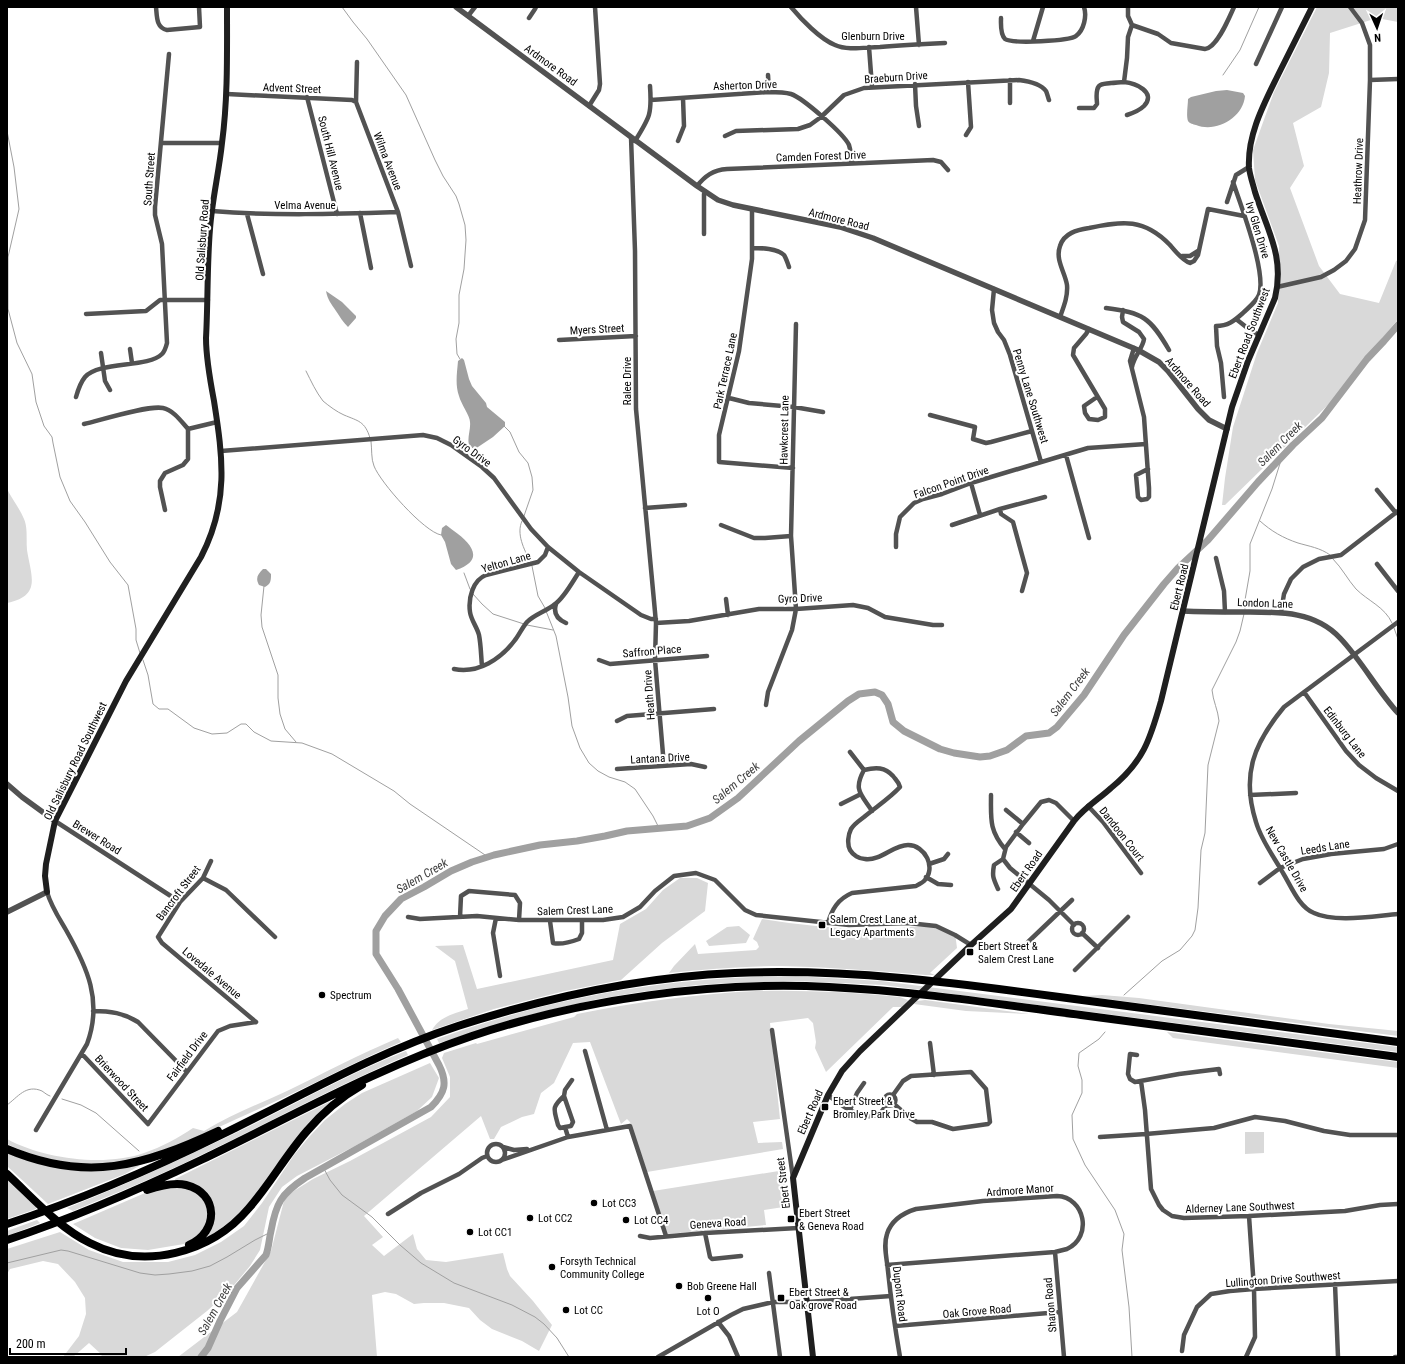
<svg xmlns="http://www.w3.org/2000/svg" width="1405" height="1364" viewBox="0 0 1405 1364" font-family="'Roboto Condensed',sans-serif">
  <rect width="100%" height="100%" fill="#fff"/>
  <!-- green -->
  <path fill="#d9d9d9" d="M1317 7H1398V22L1377 18 1330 33 1329 73 1321 107 1293 123 1304 166 1290 188 1319 266 1340 294 1379 303 1396 261 1398 260V319L1331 402 1225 505H1222L1225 478 1233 427 1257 353 1278 303 1279 246 1255 180 1253 150 1274 92Z
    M7 489C12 499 20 509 24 519 28 528 26 540 27 550 31 576 42 596 7 603Z
    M680 878H697L708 883 705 911 662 943 621 980 565 991 533 999 494 1009 432 1030C440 1016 454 1014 468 1009L455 961 435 946 463 945 477 989 613 960 620 924 646 909 663 890Z
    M762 919C798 925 834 928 871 930 901 931 926 919 955 933L957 948 930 973 935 975H926C878 971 830 967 782 966 745 966 706 969 669 973L674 966 695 944 698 954 756 950 759 947 757 942 753 939Z
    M739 926 750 935 746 943 709 946 706 941 727 927Z
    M795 976 881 981 1398 1047V1052L883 985 796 981 729 983 697 985 640 992 598 999 529 1015 439 1043 437 1039C556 996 669 977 795 976Z
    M756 991C804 990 852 992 900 997L908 1000 902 1007H893L826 1072 815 1048 816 1042 813 1023 808 1018 770 1023 780 1119 753 1122 758 1143 782 1142 783 1149 647 1172 630 1122 627 1119 621 1124 590 1042 573 1043 554 1083 541 1093 534 1114 522 1117 501 1127 494 1139H490L481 1116 364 1216 383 1237 372 1245 384 1256 413 1234 417 1249 426 1260 446 1262 503 1253 507 1269 510 1276 533 1301 552 1325 539 1351 522 1341 492 1329 480 1320 469 1308 444 1303H424L414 1304 396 1294 385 1292 372 1295 377 1357H178L237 1312 271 1251 284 1201 289 1194 313 1179 350 1161 431 1117 450 1097V1077L442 1058 444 1053 476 1043 477 1044 574 1017 577 1014C636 1002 696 994 756 991Z
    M1102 995 1139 998 1329 1024 1398 1031V1036L1083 996Z
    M925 1000 1029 1014 966 1011 914 1004 917 1001Z
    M1167 1032 1398 1062V1068L1173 1038Z
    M398 1038 401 1042C361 1059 323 1079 283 1098 261 1108 239 1118 217 1128 187 1141 157 1156 125 1161 85 1168 43 1161 7 1144V1139C44 1159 104 1167 144 1153 162 1147 178 1138 193 1128L204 1131C230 1115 259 1104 287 1091 324 1073 360 1054 398 1038Z
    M406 1051 408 1055C338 1085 270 1122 201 1155 159 1176 116 1193 73 1211L67 1208C132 1182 195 1153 258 1122 308 1097 355 1071 406 1051Z
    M430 1063 439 1078 432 1097 417 1111 353 1147 297 1176 282 1187 269 1207 260 1250 250 1266 230 1290 207 1311 155 1352 144 1357H102L101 1354 89 1343 73 1357H63L79 1336 86 1314 85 1298 75 1282 58 1264 43 1261 10 1269 7 1274V1249L60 1232 89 1250 123 1262H168L195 1255 221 1242 244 1226 262 1203 294 1155 309 1137 325 1120 345 1104 362 1093Z
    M331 1101 332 1103 238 1216 207 1238 205 1236 210 1201 175 1180V1179Z
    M1245 1132H1264V1153L1245 1154Z
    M7 1152 36 1163 138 1165 139 1166 125 1174 48 1204 7 1166Z
    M785 1170 790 1206 764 1210 766 1225 667 1234 653 1191Z
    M7 1178 36 1206V1209L7 1219Z
    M175 1186 191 1189 205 1202 209 1216 201 1235 184 1244 148 1250 121 1248 95 1238 73 1224 152 1190Z
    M37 1220 40 1223 7 1236V1231Z"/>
  <!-- water -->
  <path fill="#a0a0a0" d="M1227 90 1243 93 1245 96C1243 118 1216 133 1196 125 1193 124 1190 124 1188 121 1186 115 1188 105 1188 99L1191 97 1216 91Z
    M326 291 342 302 356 316V318L348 327C343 322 340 317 336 311 331 303 328 301 326 291Z
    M462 358 464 360 469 379 472 386 486 403 487 407 505 422V426L493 437 475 449 470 447C466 440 471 430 470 422 470 416 461 404 459 396 455 385 457 373 458 361Z
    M446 525C449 527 451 529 454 531 471 543 486 560 456 570L451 564 445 542 441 535 442 528Z
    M263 569H266L271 574C271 580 271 584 265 587L259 585C255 578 258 574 263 569Z"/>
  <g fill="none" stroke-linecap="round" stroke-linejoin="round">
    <!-- stream -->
    <path stroke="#a0a0a0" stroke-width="1" d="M342 7 353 22 367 39 406 95 435 160 443 176 456 196 459 204 465 225 466 240 464 269 459 295V323L456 339 457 354 460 359
      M1223 75 1240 50 1259 7
      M7 131 14 167 19 209 8 257V309L17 343 32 374 36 402 44 426 52 437 53 443 60 477 70 501 85 522 110 562 128 585 136 629V640L140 653
      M306 371C311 381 316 392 323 401 329 406 337 412 344 415 358 421 365 421 370 438
      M504 426 510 432 519 452 528 463 532 477 533 490 524 516
      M371 441C372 449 371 459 374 466 380 482 424 532 441 535
      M522 521C516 534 524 549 530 561
      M1260 521C1271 531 1283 538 1298 543 1308 546 1321 548 1330 555
      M1333 559C1342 568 1348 580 1356 589 1368 601 1385 607 1392 623
      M532 566 538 596 545 608
      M464 573 470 589
      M264 586 261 615 262 627 278 675V698L280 714 285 729 296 742
      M473 594 482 604 493 614 524 624
      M1245 609V600L1250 571V544L1272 489 1282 457
      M546 611 556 636 568 697 572 726 580 748 589 763 598 771 609 777 625 782 635 789 653 816 659 828
      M527 625 553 630
      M1394 628 1398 639
      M143 660 148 675 153 704 159 709H168L194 728 212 734 227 733 241 724H246L254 732 271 741 302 743 332 754 394 791 410 804 488 857
      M1124 995 1162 961 1180 950 1192 936 1195 930 1198 908 1201 850 1205 833 1208 765 1219 721C1218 710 1213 701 1212 690L1236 642 1240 631 1244 614
      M1105 1032 1099 1039 1079 1053 1078 1066 1082 1080V1093L1072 1115 1073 1139 1085 1165 1115 1210 1124 1234 1122 1250 1129 1307 1132 1357
      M62 1099 81 1105 96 1113 139 1151
      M7 1105C18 1097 26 1084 42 1091 45 1093 47 1095 50 1096
      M323 1167 330 1180 342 1195 372 1217 400 1245 421 1263 454 1283 512 1305 535 1317 544 1324 557 1338 569 1357
      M7 1263 61 1250 68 1251 140 1273 155 1275 169 1274 192 1271 210 1266 227 1257 255 1240 271 1232"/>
    <!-- river -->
    <path stroke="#a0a0a0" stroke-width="7" d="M201 1357 208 1348 220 1321 237 1288 266 1255C269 1247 269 1239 271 1231 276 1203 281 1194 305 1178L431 1107C445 1093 448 1083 439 1065L398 989 376 954V931L385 916 401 899 424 887 451 871 472 862 494 855 540 845 577 841 605 836 627 831 687 826 710 818 738 798 799 741 848 701 859 694 875 692 882 695 888 704 893 722 904 731 940 749 954 753 980 757 990 756 1007 750 1026 736 1049 733 1057 727 1084 695 1124 635 1164 584 1178 568 1208 540 1258 482 1293 445 1322 418 1367 359 1384 341 1398 325"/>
    <!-- minor -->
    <path stroke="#525252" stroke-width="4.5" d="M156 7C157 16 156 28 167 30L200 27 199 7
      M791 7C801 19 820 39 835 45 848 51 866 47 880 47 902 45 923 44 945 43
      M916 7 919 45
      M1128 7V16L1132 25 1158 34 1171 43 1205 49C1217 48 1229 18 1234 7
      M468 16 475 7
      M529 18 535 9 536 7
      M1001 18C1001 24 1000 34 1005 39 1012 44 1070 41 1076 36 1084 30 1087 16 1084 7
      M1033 41 1043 7
      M869 47 872 87
      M357 62 356 102 398 212 411 266
      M1256 64 1282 7
      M768 75 769 92
      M1010 80V103
      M1370 80 1398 79
      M1124 82 1127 58 1128 37 1132 25
      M915 84 916 106 919 126
      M227 94 352 100 356 102
      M307 97 337 214
      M651 100 769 92C777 92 784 92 791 94 803 98 844 134 849 145 851 151 852 157 852 163
      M589 106 599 90 600 84 595 7
      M1079 108H1094L1097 104C1097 99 1095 91 1099 86 1102 83 1107 84 1111 83 1115 83 1120 82 1124 82 1135 83 1157 92 1144 106 1139 111 1133 113 1127 115
      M966 135 971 127 968 82
      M725 136 736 131 798 129 810 125 821 117 844 95 864 88 1019 80C1027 81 1040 83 1046 91 1047 93 1048 97 1049 100
      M631 137 635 251 636 409 654 601 656 623 655 660 664 766
      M635 141C650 117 652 114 650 86
      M678 141 684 126 683 98
      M161 143H222
      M697 186C705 176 713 170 727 169L933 160 941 162 948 170
      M1227 202 1236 175 1249 167
      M752 209V259L739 351 719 435V462L793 468
      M212 211C274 216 336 214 398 212
      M360 213 371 268
      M247 214 263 274
      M704 234V194L706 192
      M752 248C761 248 777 248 784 255 786 258 788 264 789 267
      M1182 256H1190L1198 251
      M1277 287 1321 277 1334 270 1346 261 1355 249 1365 220 1370 80V45L1362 23 1350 7
      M994 289 992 310 994 323 998 332 1004 340 1010 355 1041 462
      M1106 308C1143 313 1150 317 1169 350
      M1123 310 1122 317 1123 322 1139 332 1144 339C1143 348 1134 356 1132 367
      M86 314 146 311 160 300H208
      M1060 317C1064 306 1068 296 1067 285 1065 272 1055 260 1060 246 1064 233 1077 230 1089 228 1123 221 1144 218 1170 245 1175 251 1182 260 1190 263L1194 261 1198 255 1208 209 1244 216
      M1236 319 1250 330 1259 335
      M1089 329 1086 334 1074 348 1073 355 1105 409V417L1098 420 1089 419 1085 413 1084 406 1097 397
      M559 340 636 336
      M1134 348 1130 361 1144 417 1149 488V497L1147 499 1141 500 1138 497 1136 475 1148 469
      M130 349 132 363
      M101 353 105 381 110 390
      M76 397C78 390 80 383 85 377 99 361 148 368 162 354 165 351 166 347 167 343L162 244 155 215V207L169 54
      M1224 397 1221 363 1217 346 1216 326C1228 326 1234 321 1243 313 1248 308 1256 302 1259 295 1267 273 1241 206 1233 182
      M729 398 749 403 794 407 823 412
      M930 415 975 427 973 439 986 443 991 442 1032 431
      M84 424C101 420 148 405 163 408 173 410 181 421 188 429L217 422
      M221 451 423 435 437 438 451 445 482 467 494 478 531 529 548 547 579 572 641 615 651 619H656
      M1066 455 1089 538
      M971 483 980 515
      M1377 490 1396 513
      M645 508 685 505
      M1000 509 1001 514 1013 522 1027 573 1022 591
      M165 510 160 487V481L165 473 183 465 188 459V429
      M721 525 754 538H765L791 536
      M952 525 1000 509 1045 497
      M896 547V534L900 517 914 503 923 499 942 494 971 483 1088 448 1146 444
      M1216 558 1224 591 1225 612
      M1377 564 1398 591
      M726 599 728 615
      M556 604C553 613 557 619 566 623
      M1281 612 1284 594 1291 579 1303 567 1319 559 1341 555 1398 511
      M1398 622 1284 707C1254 743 1241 775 1256 822 1261 840 1274 857 1283 873 1291 886 1299 907 1314 913 1335 923 1374 916 1398 914
      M656 623 689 621 759 609H796L853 605 868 608 885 617 933 625H942
      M599 660 610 664 707 656
      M482 666C481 656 481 645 479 635 477 627 471 620 470 612 468 598 473 580 486 575L538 562 545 555 548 547
      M454 669C478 674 501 659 515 640 519 635 522 628 527 622 535 614 547 611 555 604 564 598 573 581 579 572
      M1304 692 1346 751 1359 765 1376 778 1398 791
      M766 705 768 692 792 630 796 609 791 536 796 324
      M617 721 627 716 714 709
      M850 752 864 770
      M617 769 691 764 705 767
      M991 795C991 819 989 830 1005 849
      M1250 795 1296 793
      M841 804 861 794
      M1088 806 1103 822 1141 873
      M1006 810 1023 824
      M55 821 180 902
      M1074 821 1056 803 1049 800 1041 802 1023 824 1006 847 1003 859 1010 868 1049 900 1074 925
      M1016 832 1029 843
      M211 861 203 878 180 902 158 937 162 943 256 1022
      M929 864 944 859 948 854
      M926 877 938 884 951 885
      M203 878 226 890 275 937
      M1260 883 1280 868 1303 859 1331 854 1384 849 1398 844
      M998 889C993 878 992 876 994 865L1003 859
      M408 917 420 919 477 916 519 920H603L623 917 640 907 655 891 674 876 696 873 715 880 745 910 756 915 849 925 908 923 936 926 955 935 971 945
      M460 917 461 896 469 891 515 895 520 903 519 920
      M496 918 493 933 500 976
      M550 921 553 943C562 945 571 942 579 939L582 933V921
      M828 923C832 909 838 899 852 893L916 886C919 884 922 883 924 881 937 868 925 845 908 845 893 845 881 861 865 859 859 859 853 855 850 850 847 844 848 835 851 829 854 824 860 820 864 817 876 807 890 798 900 787 899 782 896 780 893 776 885 767 876 767 864 770 853 790 861 794 872 811
      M1072 929a6 6 0 1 1 12 0a6 6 0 1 1-12 0Z
      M1082 933 1098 948
      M1028 942 1072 900
      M1075 970 1128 917
      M93 1011C110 1011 124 1013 138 1022L186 1071
      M772 1030 793 1178
      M930 1043 934 1075
      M585 1051 607 1130
      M82 1054 148 1124 218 1031 230 1026 256 1022
      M1137 1055 1130 1054 1128 1074 1130 1079 1135 1082 1179 1074 1219 1069 1220 1074
      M1141 1081 1145 1110 1151 1189 1159 1205 1163 1210 1172 1216 1184 1218 1249 1216 1345 1211 1380 1205 1398 1204
      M884.5 1100a5.5 5.5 0 1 1 11 0a5.5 5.5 0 1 1-11 0Z
      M828 1095C839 1104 866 1125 881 1112 883 1110 885 1107 887 1104
      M893 1095 903 1081 911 1076 971 1072 986 1089 990 1122 988 1124 953 1129 932 1122H917L910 1118 894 1104
      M564 1096C551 1108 554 1109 558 1125L560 1128 565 1127
      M850 1110 857 1093 864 1083
      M36 1130 87 1044C103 1001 87 967 66 930 59 918 51 906 47 892
      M568 1137 565 1127 571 1126 573 1122 564 1096 565 1090 572 1080
      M1100 1137 1146 1134 1214 1128 1255 1117 1285 1121 1324 1131 1350 1135H1398
      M487 1153a9 9 0 1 1 18 0a9 9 0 1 1-18 0Z
      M503 1147 514 1150 527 1149
      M502 1160 568 1137 630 1126 666 1236
      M388 1214 421 1193 459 1174 482 1158 487 1156
      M705 1233 710 1257 712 1259 741 1256
      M640 1236 650 1238 705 1233 798 1228
      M1055 1252 1064 1357
      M887 1265 1055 1252C1059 1251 1063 1250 1067 1249 1093 1237 1085 1197 1057 1196L983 1201 916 1209C903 1213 891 1221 887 1234 883 1246 887 1259 888 1271 891 1300 895 1328 900 1357
      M769 1273 780 1357
      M1335 1284 1338 1357
      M718 1322 729 1336 738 1357
      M895 1326 1060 1312
      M1182 1351 1184 1335 1197 1307 1211 1294 1230 1291 1254 1289 1398 1281
      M658 1357 731 1315 743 1309 773 1302H808L891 1296
      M1246 1357 1255 1337 1254 1289 1249 1216
      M1395 1357H1398"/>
    <!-- tertiary -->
    <path stroke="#525252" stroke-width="5.5" d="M456 7 697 186 718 200 733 205 840 227 873 238 1138 350 1159 362 1168 371 1198 409 1209 420 1227 429
      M1183 611C1202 612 1222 612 1241 612 1277 612 1314 610 1340 638 1362 661 1377 690 1398 713
      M7 784 22 797 55 821
      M7 912 47 892"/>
    <!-- secondary -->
    <path stroke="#1f1f1f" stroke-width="6" d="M47 892 45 876 46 864 55 821 126 681 201 557C229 503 223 458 214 401 210 380 206 359 206 338 208 302 207 265 210 229 212 200 219 172 222 143 228 98 227 52 227 7
      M813 1357 793 1178 828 1095 842 1071 860 1051 971 945 1011 909 1074 821C1084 808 1099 799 1111 788 1143 762 1150 740 1161 701L1232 407 1248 361 1275 298C1285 256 1267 230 1255 192 1253 184 1250 176 1249 168 1247 134 1265 102 1279 73 1290 51 1301 29 1312 7"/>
    <!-- motorway -->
    <path stroke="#000" stroke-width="8" d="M7 1149C87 1183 143 1166 218 1131
      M7 1174C33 1198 58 1227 90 1243 144 1271 211 1253 249 1208 270 1184 286 1155 307 1131 323 1112 341 1097 362 1085
      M147 1190C159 1186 173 1182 186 1185 219 1193 219 1232 189 1245
      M7 1224C80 1200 152 1169 221 1135 299 1097 375 1053 458 1026 548 997 641 977 735 973 846 968 957 983 1067 998 1177 1013 1288 1027 1398 1042
      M7 1240C73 1218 138 1190 201 1160 291 1117 377 1068 472 1036 582 999 713 981 829 987 914 991 998 1004 1081 1015 1187 1029 1292 1043 1398 1057"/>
  </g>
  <!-- markers -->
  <g fill="#000" stroke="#fff" stroke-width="1.5">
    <rect x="818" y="921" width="8" height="8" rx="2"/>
    <rect x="966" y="948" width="8" height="8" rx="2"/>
    <circle cx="322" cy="995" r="4"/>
    <rect x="821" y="1103" width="8" height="8" rx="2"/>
    <circle cx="594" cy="1203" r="4"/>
    <circle cx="530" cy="1218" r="4"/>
    <rect x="787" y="1215" width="8" height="8" rx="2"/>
    <circle cx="626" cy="1220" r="4"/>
    <circle cx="470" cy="1232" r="4"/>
    <circle cx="552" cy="1267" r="4"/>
    <circle cx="679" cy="1286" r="4"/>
    <circle cx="708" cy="1298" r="4"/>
    <rect x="777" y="1294" width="8" height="8" rx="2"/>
    <circle cx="566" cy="1310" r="4"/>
  </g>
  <g text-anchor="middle" stroke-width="4" stroke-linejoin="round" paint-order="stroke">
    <!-- street labels -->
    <g font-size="11" fill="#000" stroke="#fff">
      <text x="873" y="40">Glenburn Drive</text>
      <text transform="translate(551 65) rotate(36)" y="4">Ardmore Road</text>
      <text transform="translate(896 77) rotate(-4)" y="4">Braeburn Drive</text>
      <text transform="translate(745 85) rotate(-2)" y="4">Asherton Drive</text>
      <text transform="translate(292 88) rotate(2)" y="4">Advent Street</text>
      <text transform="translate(331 153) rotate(76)" y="4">South Hill Avenue</text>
      <text transform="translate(821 156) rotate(-2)" y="4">Camden Forest Drive</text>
      <text transform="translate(388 161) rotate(69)" y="4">Wilma Avenue</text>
      <text transform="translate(1358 171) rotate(-88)" y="4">Heathrow Drive</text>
      <text transform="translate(149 179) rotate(-86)" y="4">South Street</text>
      <text x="305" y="209">Velma Avenue</text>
      <text transform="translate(839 219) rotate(14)" y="4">Ardmore Road</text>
      <text transform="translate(1258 230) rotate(73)" y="4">Ivy Glen Drive</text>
      <text transform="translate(202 240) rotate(-86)" y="4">Old Salisbury Road</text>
      <text transform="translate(597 329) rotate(-3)" y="4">Myers Street</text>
      <text transform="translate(1249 333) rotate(-69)" y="4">Ebert Road Southwest</text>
      <text transform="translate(725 371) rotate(-78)" y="4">Park Terrace Lane</text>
      <text transform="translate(627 381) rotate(-90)" y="4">Ralee Drive</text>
      <text transform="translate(1188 382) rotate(49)" y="4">Ardmore Road</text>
      <text transform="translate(1031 396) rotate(73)" y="4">Penny Lane Southwest</text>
      <text transform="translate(784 430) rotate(-89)" y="4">Hawkcrest Lane</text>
      <text transform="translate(472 451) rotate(36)" y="4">Gyro Drive</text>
      <text transform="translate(951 482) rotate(-19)" y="4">Falcon Point Drive</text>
      <text transform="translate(506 562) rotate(-16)" y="4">Yelton Lane</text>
      <text transform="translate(1179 587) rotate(-76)" y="4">Ebert Road</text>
      <text transform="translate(800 598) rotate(-2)" y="4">Gyro Drive</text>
      <text transform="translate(1265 603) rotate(2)" y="4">London Lane</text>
      <text transform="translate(652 651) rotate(-5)" y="4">Saffron Place</text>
      <text transform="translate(649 695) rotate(-94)" y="4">Heath Drive</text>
      <text transform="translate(1345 732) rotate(52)" y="4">Edinburg Lane</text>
      <text transform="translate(660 758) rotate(-3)" y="4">Lantana Drive</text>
      <text transform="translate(75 761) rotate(-64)" y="4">Old Salisbury Road Southwest</text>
      <text transform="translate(1122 834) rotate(52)" y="4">Dandoon Court</text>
      <text transform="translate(97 837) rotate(32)" y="4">Brewer Road</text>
      <text transform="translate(1325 847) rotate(-9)" y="4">Leeds Lane</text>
      <text transform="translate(1287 859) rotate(60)" y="4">New Castle Drive</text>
      <text transform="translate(1026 871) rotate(-55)" y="4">Ebert Road</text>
      <text transform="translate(178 893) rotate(-53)" y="4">Bancroft Street</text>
      <text transform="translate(575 910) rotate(-2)" y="4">Salem Crest Lane</text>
      <text transform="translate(212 973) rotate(40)" y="4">Lovedale Avenue</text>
      <text transform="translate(187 1056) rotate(-53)" y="4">Fairfield Drive</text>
      <text transform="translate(122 1083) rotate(47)" y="4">Brierwood Street</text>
      <text transform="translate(810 1112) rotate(-66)" y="4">Ebert Road</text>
      <text transform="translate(783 1183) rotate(-97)" y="4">Ebert Street</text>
      <text transform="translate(1020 1190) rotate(-4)" y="4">Ardmore Manor</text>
      <text transform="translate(1240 1207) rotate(-2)" y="4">Alderney Lane Southwest</text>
      <text transform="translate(718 1223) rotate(-4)" y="4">Geneva Road</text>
      <text transform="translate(1283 1279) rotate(-4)" y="4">Lullington Drive Southwest</text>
      <text transform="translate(900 1294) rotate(83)" y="4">Dupont Road</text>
      <text transform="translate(1050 1305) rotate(-95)" y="4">Sharon Road</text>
      <text transform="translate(977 1311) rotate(-5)" y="4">Oak Grove Road</text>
    </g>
    <!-- poi labels -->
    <g font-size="11" fill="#000" stroke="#fff" text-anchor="start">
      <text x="830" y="923">Salem Crest Lane at<tspan x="830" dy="13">Legacy Apartments</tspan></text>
      <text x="978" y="950">Ebert Street &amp;<tspan x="978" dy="13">Salem Crest Lane</tspan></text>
      <text x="330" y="999">Spectrum</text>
      <text x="833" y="1105">Ebert Street &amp;<tspan x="833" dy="13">Bromley Park Drive</tspan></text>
      <text x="602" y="1207">Lot CC3</text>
      <text x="799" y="1217">Ebert Street<tspan x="799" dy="13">&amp; Geneva Road</tspan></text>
      <text x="538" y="1222">Lot CC2</text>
      <text x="634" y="1224">Lot CC4</text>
      <text x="478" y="1236">Lot CC1</text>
      <text x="560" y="1265">Forsyth Technical<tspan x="560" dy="13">Community College</tspan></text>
      <text x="687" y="1290">Bob Greene Hall</text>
      <text x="789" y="1296">Ebert Street &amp;<tspan x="789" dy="13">Oak grove Road</tspan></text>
      <text x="574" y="1314">Lot CC</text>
      <text x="708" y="1315" text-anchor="middle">Lot O</text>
    </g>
    <!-- water labels -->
    <g font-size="12" font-style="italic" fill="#414141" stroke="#fff">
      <text transform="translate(1280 444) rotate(-45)" y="4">Salem Creek</text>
      <text transform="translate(1070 692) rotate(-53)" y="4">Salem Creek</text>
      <text transform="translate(736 783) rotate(-40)" y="4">Salem Creek</text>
      <text transform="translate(422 876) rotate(-30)" y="4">Salem Creek</text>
      <text transform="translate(215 1309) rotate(-61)" y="4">Salem Creek</text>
    </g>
  </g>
  <!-- border -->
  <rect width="1405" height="1364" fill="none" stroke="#000000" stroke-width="16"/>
  <!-- north arrow -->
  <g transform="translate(1377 28) rotate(177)" stroke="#ffffff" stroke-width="3" paint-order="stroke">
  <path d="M0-3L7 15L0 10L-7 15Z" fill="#000000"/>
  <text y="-6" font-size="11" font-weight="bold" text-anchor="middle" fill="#000000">N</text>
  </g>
  <!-- scale -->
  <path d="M10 1348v6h116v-6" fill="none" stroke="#000000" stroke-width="2"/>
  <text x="16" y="1348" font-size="12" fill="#000000" stroke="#ffffff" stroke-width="3" paint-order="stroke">200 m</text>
</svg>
